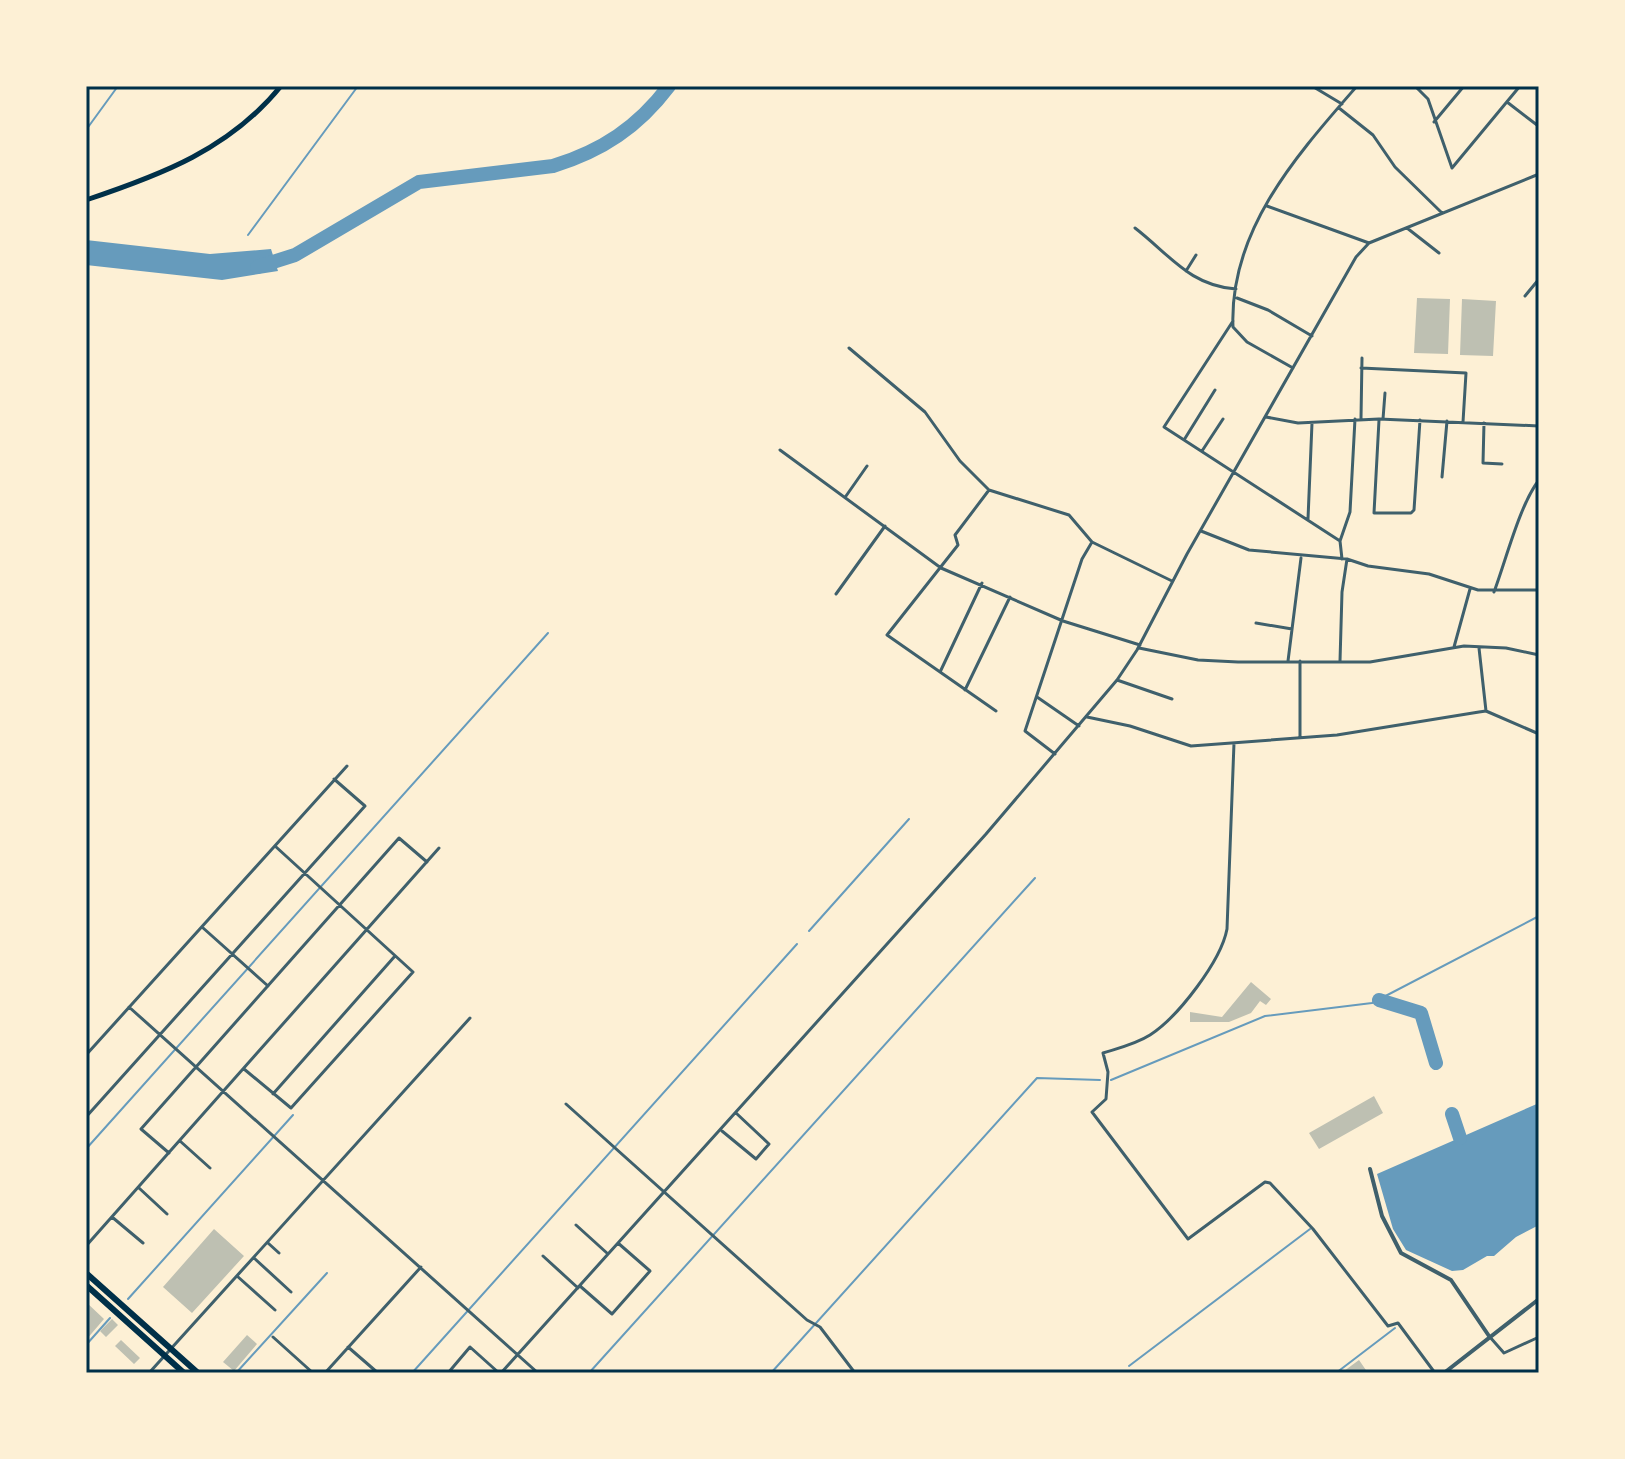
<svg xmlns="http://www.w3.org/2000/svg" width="1625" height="1459" viewBox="0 0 1625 1459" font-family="Ubuntu,sans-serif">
  <rect width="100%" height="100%" fill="#fdf0d5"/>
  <!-- water -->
  <path fill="#669bbc" d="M86 240 210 254 271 249 278 271 222 280 86 265Z
    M1539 1103V1225L1516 1237 1494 1256H1487L1463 1270 1452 1271 1406 1250 1393 1229 1377 1174Z"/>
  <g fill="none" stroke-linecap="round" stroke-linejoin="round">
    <!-- stream -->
    <path stroke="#669bbc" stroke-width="2" d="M86 130 118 86
      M248 235 358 86
      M809 931 909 819
      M1111 1080 1265 1016 1372 1003 1539 916
      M86 1149 548 633
      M128 1299 293 1115
      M86 1345 110 1318
      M1129 1366 1310 1229
      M236 1373 327 1273
      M412 1373 797 944
      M589 1373 1035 878
      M771 1373 1037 1078 1100 1080
      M1120 1373 1121 1372
      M1336 1373 1395 1328"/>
    <!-- river -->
    <path stroke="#669bbc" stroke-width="14" d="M257 267 295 255 419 182 553 166C602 151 638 127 669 86
      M1379 1000 1421 1013 1436 1063
      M1452 1114 1460 1138"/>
  </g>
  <!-- building -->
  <path fill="#bec0b2" d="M1417 298 1450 299 1448 354 1414 353Z
    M1462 299 1496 301 1493 356 1460 355Z
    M1251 982 1271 999 1266 1005 1260 1001 1251 1013 1229 1022H1190V1012L1222 1017Z
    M1374 1096 1383 1113 1319 1149 1309 1133Z
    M214 1229 244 1256 192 1313 163 1287Z
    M86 1302 104 1319 86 1340Z
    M112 1319 118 1325 106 1337 100 1331Z
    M247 1335 257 1344 234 1371 223 1362Z
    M121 1340 140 1358 134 1364 115 1346Z
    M1359 1360 1368 1373H1346L1344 1371Z"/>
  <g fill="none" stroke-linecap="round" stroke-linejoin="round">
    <!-- minor -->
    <path stroke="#3f606c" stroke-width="3" d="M1312 86 1342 104
      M1415 86 1428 99 1452 168
      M1507 102 1537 125 1539 123
      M1339 108 1373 135 1395 167 1442 213
      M1434 122 1464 86
      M1452 168 1520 86
      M1267 206 1369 243
      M1135 228C1170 255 1190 286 1236 289
      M1407 228 1439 253
      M1186 271 1196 255
      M1525 296 1539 279
      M1237 298 1268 310 1312 336
      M1233 321 1164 427 1340 541
      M849 348 925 412 960 461 989 490 1069 515 1092 542 1172 581
      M1293 368 1247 342 1233 327C1229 230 1297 155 1357 86
      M1361 368 1466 373 1463 422
      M1266 417 1298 423 1379 419 1539 426
      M1361 418 1362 358
      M1383 419 1385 393
      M1379 420 1374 513H1411L1414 510 1420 420
      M1484 423 1483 463 1502 464
      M1184 440 1215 390
      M780 450 941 568 1063 621 1140 645
      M1202 451 1223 419
      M1442 477 1447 421
      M989 490 955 535 958 545 887 635 996 711
      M846 496 867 466
      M1308 519 1312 423
      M1201 531 1249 550 1347 559 1368 566 1429 574 1478 590H1539
      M1342 559 1340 541 1350 512 1355 419
      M1494 592C1506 560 1520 504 1539 480
      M836 594 885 526
      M1256 623 1292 629
      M1454 647 1470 589
      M1139 648 1198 660 1238 662H1370L1464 646 1506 648 1539 655
      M1479 648 1486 711
      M1288 661 1301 558
      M1340 661 1342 592 1347 559
      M941 670 982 583
      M1117 680 1172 699
      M965 690 1010 597
      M1037 697 1079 726
      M1087 717 1130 726 1191 746 1337 735 1479 712 1486 711 1539 734
      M1300 737V661
      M1234 743 1227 929C1221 961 1178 1017 1150 1035 1136 1044 1119 1048 1103 1053L1108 1072 1106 1099 1092 1112 1188 1239 1265 1182 1270 1183 1313 1229 1388 1326 1398 1323 1435 1373
      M1055 754 1025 731 1082 559 1092 542
      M202 927 268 986
      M129 1007 538 1373
      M86 1055 347 766
      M244 1069 291 1108 413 972 275 846
      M273 1094 395 956
      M566 1104 807 1320 820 1327 855 1373
      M86 1117 365 806 334 779
      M722 1131 756 1159 769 1144 736 1113
      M180 1141 210 1168
      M169 1153 141 1129 399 838 427 862
      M139 1188 167 1214
      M112 1217 143 1243
      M576 1225 608 1254
      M268 1243 279 1253
      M86 1246 439 848
      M543 1256 578 1288
      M254 1258 291 1292
      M237 1276 275 1310
      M580 1286 612 1314 650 1271 618 1243
      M1489 1336 1504 1353 1539 1337
      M273 1337 313 1373
      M348 1347 378 1373
      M149 1373 470 1018
      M325 1373 421 1267
      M448 1373 470 1347 499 1373
      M501 1373 986 834 1117 680 1137 650 1187 554 1356 257 1369 243 1539 174"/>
    <!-- tertiary -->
    <path stroke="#3f606c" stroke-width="4" d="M1370 1169 1382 1216 1401 1253 1451 1280 1489 1336
      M1444 1373 1539 1299"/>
    <!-- primary -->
    <path stroke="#003049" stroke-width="5" d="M86 200C161 175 230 149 281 86"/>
    <!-- trunk -->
    <path stroke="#003049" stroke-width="6" d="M86 1273 198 1373
      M86 1285 184 1373"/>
  </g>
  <!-- border -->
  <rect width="1625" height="1459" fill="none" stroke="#fdf0d5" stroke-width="176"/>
  <rect x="88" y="88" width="1449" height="1283" fill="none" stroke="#003049" stroke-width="3"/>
</svg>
